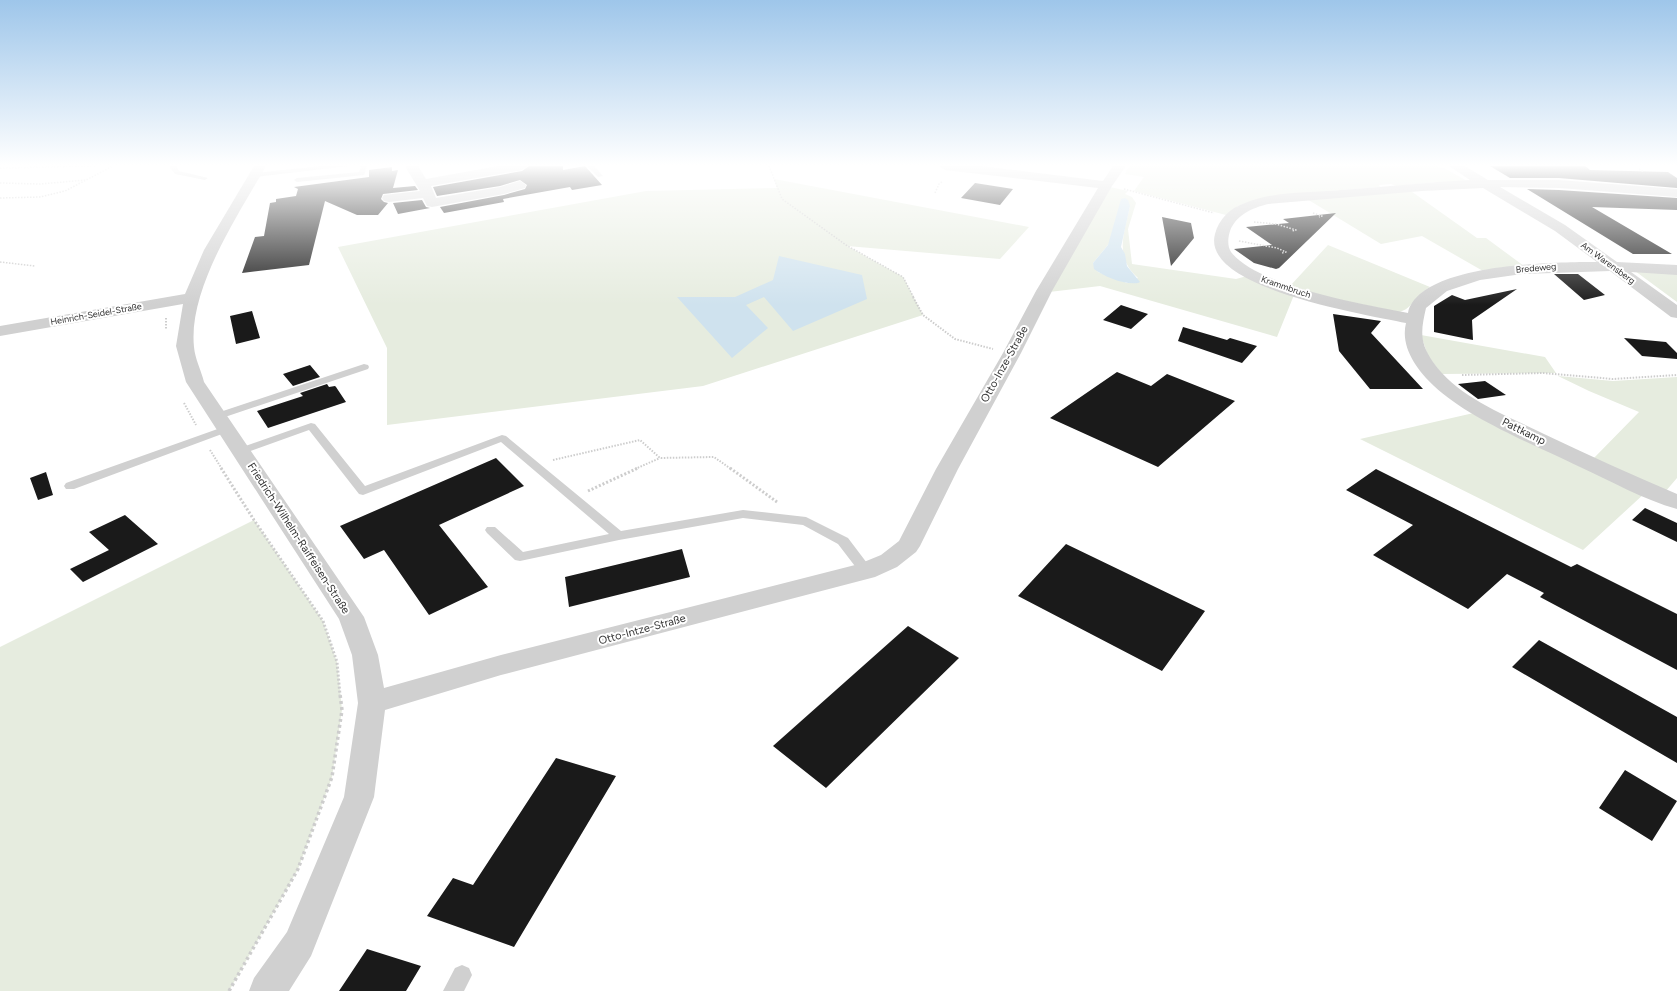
<svg xmlns="http://www.w3.org/2000/svg" width="1677" height="991" viewBox="0 0 1677 991" font-family="Figtree,sans-serif">
  <rect width="100%" height="100%" fill="#fff"/>
  <!-- green -->
  <path fill="#e6ecdf" fill-rule="evenodd" d="M1129 166H1435L1444 168 1469 182H1436L1396 186 1391 184 1379 185 1380 187 1329 191 1328 193 1249 202 1238 206 1226 215 1134 191 1144 177 1125 174Z
    M774 179 1029 227 1000 259 847 246 903 277 923 315 703 386 387 425V348L338 247 646 191 777 188Z
    M1110 187 1128 191 1125 194 1132 197 1136 203 1128 229 1132 264 1236 279 1247 276 1294 295 1277 337 1100 286 1049 292ZM1130 206C1124 234 1114 257 1138 278L1127 283 1098 272 1093 263 1108 245Z
    M1408 189 1477 238H1486L1524 266 1483 271 1422 236 1381 244 1307 199Z
    M1328 245 1430 287C1416 294 1413 309 1399 312L1326 297 1290 286Z
    M1635 271 1677 272V302Z
    M1421 335 1545 357 1556 373 1442 374 1428 356Z
    M1558 376 1613 381 1677 377V478L1665 492 1593 459 1639 412 1589 391Z
    M1478 412 1645 493 1583 550 1360 439Z
    M254 520 323 621 337 662 342 710 332 777 298 869 229 991H0V647Z"/>
  <!-- water -->
  <path fill="#cfe2ee" d="M1125 198 1128 200 1130 206 1121 247 1125 254 1127 266 1140 282 1138 283C1124 285 1105 277 1094 269L1093 263 1108 245 1121 199Z
    M779 256 862 275 867 299 793 331 764 297 746 305 768 328 732 358 677 297H735L773 280Z"/>
  <!-- building -->
  <path fill="#1a1a1a" d="M529 166H563V170L585 166 602 185 572 190 570 187 503 199 504 202 444 213 440 207 504 195 525 189 527 185 520 180 500 186 437 196 433 187 522 171Z
    M1490 166H1585L1590 170 1668 172 1677 178V188L1559 178H1510Z
    M392 167V171L398 170 393 188 415 186 418 190 383 194 381 199 384 202 388 203 378 215H357L325 201 309 265 242 273 255 237 264 236 270 203 276 202V199L296 196 298 189 294 187 369 177V170Z
    M975 183 1013 189 1000 205 961 198Z
    M1527 189 1559 190 1677 198V210L1592 207 1672 254H1633Z
    M422 200 426 207 430 208 398 214 393 203Z
    M1336 213 1279 268 1276 269 1254 263 1234 249 1272 245 1246 227 1289 223 1283 219Z
    M1162 217 1191 223 1194 238 1171 266Z
    M1554 274H1578L1605 295 1584 300Z
    M1517 289 1472 320 1473 340 1434 332V306L1452 295 1465 300Z
    M1121 305 1148 314 1131 329 1103 320Z
    M252 311 260 338 236 344 230 316Z
    M1333 314 1381 321 1371 333 1423 389H1370L1339 351Z
    M1183 327 1227 340 1230 338 1257 346 1242 363 1178 341Z
    M1624 338 1666 342 1677 353V359L1642 356Z
    M310 365 320 377 293 386 283 374Z
    M1117 372 1151 386 1167 374 1235 401 1158 467 1050 418Z
    M1485 381 1506 395 1478 399 1458 384Z
    M327 384 329 387 335 386 336 387 346 402 268 428 257 411 303 396 300 393Z
    M496 458 524 486 439 525 488 587 429 615 384 550 364 559 340 526Z
    M1376 469 1571 567 1577 564 1677 614V670L1540 597 1544 593 1507 574 1468 609 1373 555 1413 525 1346 490Z
    M46 472 53 495 38 500 30 478Z
    M1645 508 1677 523V542L1632 520Z
    M125 515 158 544 83 582 70 569 109 550 89 532Z
    M1066 544 1205 611 1162 671 1018 596Z
    M682 549 690 577 569 607 565 577Z
    M908 626 959 658 826 788 773 746Z
    M1539 640 1677 717V763L1512 667Z
    M556 758 616 776 514 947 427 916 453 878 473 885Z
    M1625 770 1677 801 1652 841 1599 808Z
    M367 949 421 966 406 991H339Z"/>
  <g fill="none" stroke-linecap="round" stroke-linejoin="round">
    <!-- path-far3 -->
    <path stroke="#cdcdcd" stroke-width="1.5" stroke-dasharray="1.5 1.5" stroke-linecap="butt" d="M769 166 782 199 846 245 903 277 914 298
      M0 168 96 166
      M1639 169 1644 172
      M0 183 40 184 86 180
      M1124 189 1214 213
      M935 193 939 184 943 181
      M0 198 40 197 65 191 113 166
      M1313 213 1322 216 1319 217
      M1254 222 1276 224 1296 230 1292 231
      M1239 241 1277 248 1286 252 1282 253
      M0 262 35 266"/>
    <!-- path-far2 -->
    <path stroke="#cdcdcd" stroke-width="2" stroke-dasharray="1.5 1.5" stroke-linecap="butt" d="M913 297 923 315 955 339 993 349
      M166 318V329
      M1462 375 1543 373 1613 379 1677 375
      M184 403 196 425
      M210 450 222 469
      M553 460 640 440 660 458 714 457 731 469
      M635 469 660 458"/>
    <!-- path-far1 -->
    <path stroke="#cdcdcd" stroke-width="3" stroke-dasharray="2 2" stroke-linecap="butt" d="M221 468 254 520 323 621 337 662 340 695
      M730 468 777 502
      M588 491 638 468"/>
    <!-- path -->
    <path stroke="#cdcdcd" stroke-width="3.5" stroke-dasharray="3 3" stroke-linecap="butt" d="M229 991 298 869 332 777 342 710 340 694"/>
    <!-- lane -->
    <path fill="#d0d0d0" fill-rule="evenodd" d="M169 166H176L179 171 208 178 205 180 175 174Z
      M321 166H349L255 177 252 175 255 173Z
      M361 166H367L364 175 297 182 294 180 297 178 359 172Z
      M587 166H594L603 176 598 177Z
      M364 364 368 365 369 367 368 369 222 418 218 419 213 416 214 414Z
      M311 423 315 424 365 486 502 435 506 436 621 531 743 510 806 517 848 538 873 571 871 574H861L838 544 803 525 743 518 619 540 520 561 515 560 487 533 485 530 487 527H495L523 552 609 534 501 442 363 495 359 494 309 430 245 453 241 454 235 451 237 449Z
      M226 426 231 429 230 431 74 489H66L64 486 66 483Z
      M462 965 469 968 472 975 464 991H443L455 968Z"/>
    <!-- street -->
    <path fill="#d0d0d0" fill-rule="evenodd" d="M254 166H266C238 215 188 289 194 347 195 359 201 370 204 382L364 617 378 655 384 688 501 655 859 564 881 555 899 541 936 469 1003 353 1036 291 1098 188 945 170 939 166H981L1103 181 1113 166H1126L1112 186 1052 291 1021 353 958 469 920 546 916 552 897 567 875 577 501 675 385 710 374 797 311 956 289 991H249L254 978 287 932 344 797 358 703 352 655 339 619 186 382 176 346 183 304 0 336V326L185 294 204 250Z
      M405 166H418L426 179 498 166H528L522 170 431 186 436 198 500 187 520 181 526 185 525 188 504 194 432 207 427 206 423 198 389 202 384 201 382 198 384 195 420 191Z
      M1449 166H1465L1488 180H1559L1677 189V197L1559 188 1500 187 1565 225 1617 262 1677 265V275L1631 272 1677 305V318L1671 317 1610 271 1522 274 1480 280 1447 291 1426 308C1421 330 1419 342 1433 362 1458 398 1506 415 1544 434 1588 455 1632 475 1677 494V509C1644 500 1611 481 1580 467 1535 445 1469 419 1434 386 1417 370 1400 347 1406 323 1370 315 1200 289 1215 234 1219 219 1230 208 1245 203 1275 191 1309 193 1341 190 1384 187 1427 182 1470 180ZM1483 188 1555 231 1597 262C1556 262 1419 263 1408 313 1365 304 1258 287 1231 252 1227 246 1228 237 1230 231 1236 215 1252 208 1268 204L1422 191Z"/>
  </g>
  <!-- sky -->
  <linearGradient id="sky" x2="0" y2="1"><stop stop-color="#9ec6ea"/><stop offset="0.54" stop-color="#fff"/><stop offset="1" stop-color="#fff" stop-opacity="0"/></linearGradient>
  <rect width="1677" height="305" fill="url(#sky)"/>
  <g text-anchor="middle" stroke-width="4" stroke-linejoin="round" paint-order="stroke">
    <!-- far-street labels -->
    <g font-size="9" fill="#333" stroke="#fff">
      <text transform="translate(1608 263) rotate(36)" y="3">Am Warensberg</text>
      <text transform="translate(1536 268) rotate(-5)" y="3">Bredeweg</text>
      <text transform="translate(1286 287) rotate(19)" y="3">Krammbruch</text>
      <text transform="translate(96 314) rotate(-10)" y="3">Heinrich-Seidel-Straße</text>
    </g>
    <!-- street labels -->
    <g font-size="11" fill="#333" stroke="#fff">
      <text transform="translate(1004 364) rotate(-61)" y="4">Otto-Inze-Straße</text>
      <text transform="translate(1524 431) rotate(26)" y="4">Pattkamp</text>
      <text transform="translate(299 538) rotate(57)" y="4">Friedrich-Wilhelm-Raiffeisen-Straße</text>
      <text transform="translate(642 629) rotate(-15)" y="4">Otto-Intze-Straße</text>
    </g>
  </g>
</svg>
